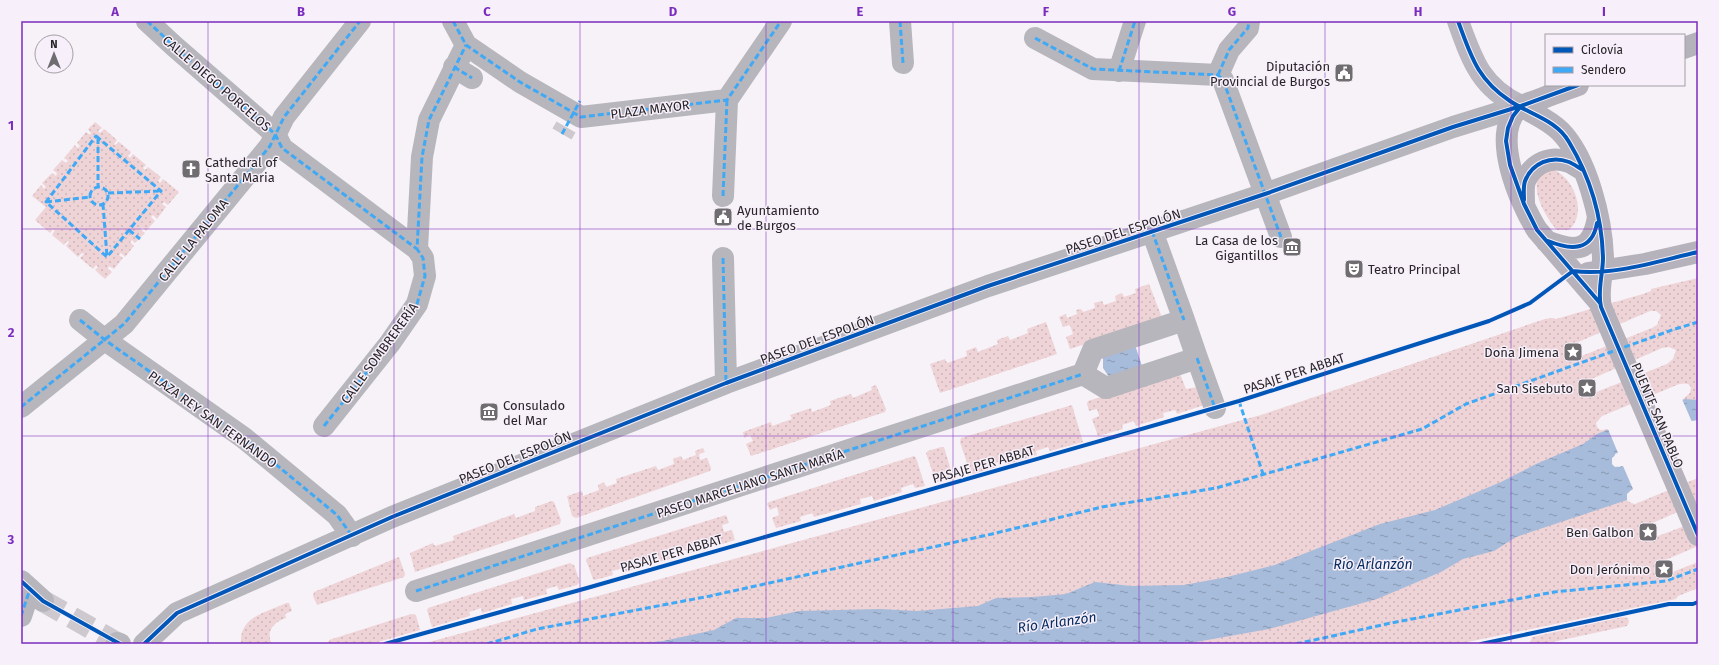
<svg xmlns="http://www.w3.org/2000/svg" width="1719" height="665" viewBox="0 0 1719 665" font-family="'Fira Sans',sans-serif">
  <defs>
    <pattern id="grass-dots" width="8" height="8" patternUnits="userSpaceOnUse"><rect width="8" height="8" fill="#eed3d7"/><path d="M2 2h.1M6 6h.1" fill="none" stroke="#ccb5b9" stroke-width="1.8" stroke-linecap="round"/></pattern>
    <pattern id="water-ripples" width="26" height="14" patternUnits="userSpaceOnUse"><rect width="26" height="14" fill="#a7bbdb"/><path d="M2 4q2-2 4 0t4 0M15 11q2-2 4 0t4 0" fill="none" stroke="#8898b2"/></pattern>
  </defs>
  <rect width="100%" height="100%" fill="#f6f2f7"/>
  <!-- grass -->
  <path fill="url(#grass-dots)" fill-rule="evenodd" d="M95 122 102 128 98 131 100 133 104 129 117 140 114 144 115 145 119 142 131 152 128 156 130 158 133 154 146 165 143 168 145 170 148 167 161 177 158 181 160 183 163 179 179 192 168 205 164 202 162 204 166 207 157 219 153 215 151 217 155 221 146 231 142 227 141 230 145 233 135 243 132 240 130 242 134 246 125 257 121 253 119 255 123 258 114 269 109 266 108 269 112 272 105 279 95 270 98 267 96 265 93 269 80 258 84 254 82 253 78 257 66 246 69 242 67 241 64 245 52 235 55 230 53 229 50 233 35 220 46 207 32 196 41 185 44 189 46 187 42 183 52 173 56 176 57 173 53 170 62 160 66 163 68 161 64 158 75 145 78 148 80 146 77 143 86 132 90 135 91 133 88 129Z
    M1552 169C1574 177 1588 213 1569 230H1557C1545 216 1531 192 1539 174Z
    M1698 278V420L1691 421 1682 400 1690 393 1691 388C1690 383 1684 383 1679 384L1602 416 1596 423 1597 427 1600 430 1608 429 1615 455 1612 464 1619 467 1623 466 1630 491 1627 500 1631 503 1635 504 1698 478V503L1648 525 1642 532 1644 537 1650 539 1698 521V546L1663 561 1658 564 1657 568 1659 573 1665 575 1698 562V588L1678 596 1676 599 1458 644H422L1261 415 1545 319 1553 318 1556 319 1643 294 1651 291V289ZM1650 311H1656L1661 315 1657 325 1652 328 1574 359 1570 358 1567 355V349L1569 346ZM1669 347 1676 350 1673 359 1667 364 1589 395 1585 394 1582 392 1581 386 1587 381 1662 348Z
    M1149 284 1161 315 1159 320 1070 349 1066 337 1073 334 1070 325 1063 327 1059 317 1066 314 1067 318 1077 314 1076 310 1081 309 1083 312 1095 308 1094 303 1102 301 1104 305 1116 301 1115 296 1122 293 1124 297 1136 293 1135 289Z
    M1046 322 1057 354 940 393 930 364 945 359 947 363 967 356 966 351 976 347 978 352 998 344 997 340 1008 336 1010 340 1028 333 1027 329Z
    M1176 373 1180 374 1186 389 1197 387 1204 405 1177 414 1175 410 1163 413 1164 417 1136 426 1134 421 1122 425 1123 429 1098 436 1092 419 1099 416 1097 409 1089 411 1087 404 1088 401Z
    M876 385 886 409 885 412 751 456 746 444 753 441 750 435 744 438 743 432 771 422 772 426 792 419 790 415 811 408 812 412 831 405 830 401 851 394 853 398 872 390 871 387Z
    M1072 405 1083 442 1050 451 1048 447 1036 451 1037 455 1008 464 1007 459 995 463 996 467 973 474 970 472 960 442 961 438Z
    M941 447H944L953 477 936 482 926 453 928 451Z
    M703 448 705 452 699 454 700 460 707 458 711 468 710 471 576 518 572 516 567 496 582 491 583 496 599 490 598 485 604 482 606 487 617 483 616 479 656 466 658 470 674 464 673 459 681 456 683 460 696 455 695 451Z
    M914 456 916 458 925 486 915 488 913 484 901 488 902 492 874 501 872 496 860 499 861 504 814 517 812 513 800 517 801 521 776 528 772 518 779 515 777 507 770 510 767 504 769 502Z
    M552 501 554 502 561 520 560 524 415 572 410 553 433 543 435 546 454 540 453 536 514 514 516 518 535 511V507Z
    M726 515 729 523 722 525 724 532 732 530 735 540 719 545 717 540 707 544 708 548 687 554 686 550 669 555 670 559 659 562 657 558 639 563 641 567 625 572 623 568 612 571 613 575 595 580 593 579 586 560 587 558Z
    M399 557 405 574 404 577 317 605 313 596 314 592Z
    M570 563 574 565 580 582 577 585 559 590 557 586 546 589 547 594 524 600 523 596 511 599 512 604 482 613 481 608 469 612 470 616 432 627 427 610 428 608Z
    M286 603H289L292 611 285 614 286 618C274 622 265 631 272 644H241C239 616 266 613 286 603Z
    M411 614 416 615 420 630 371 644H328L329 640Z
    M1622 617 1628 618 1629 622 1627 626 1543 644H1530V643L1532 637Z"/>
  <!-- water -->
  <path fill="url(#water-ripples)" d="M1135 345 1142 366 1109 377 1103 368V356Z
    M1685 399 1698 400V420L1691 421 1615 454 1612 464 1619 467 1698 436V461L1630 491 1627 494V500L1516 537 1494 551 1463 559 1441 572 1377 599 1269 629 1185 644H633L663 641 714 630 736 618H766L799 611 880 609 917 611 978 606 996 598 1033 597 1066 594 1095 582 1131 586 1184 585 1227 577 1275 565 1380 524 1435 510 1501 482 1536 464 1583 444 1597 434Z"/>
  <!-- pier -->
  <path fill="#f6f2f7" d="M1685 397 1682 399 1692 422H1698L1616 456 1614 461 1616 465H1619L1698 434V463L1631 492 1629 495 1628 502 1627 498V494L1633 489 1623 466 1615 467 1612 464V458L1618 453 1608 429 1600 430Z"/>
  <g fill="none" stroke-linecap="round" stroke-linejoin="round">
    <!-- minor-tunnel -->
    <path stroke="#cdc9ce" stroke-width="22" stroke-dasharray="22 11" stroke-linecap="butt" d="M562 134 566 127
      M43 601 117 643"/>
    <!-- minor -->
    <path stroke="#b7b6bd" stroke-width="22" d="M147 21 174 46 275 134 282 148 417 249
      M453 21 466 45 520 82 581 117 727 100 781 21
      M900 21 903 63
      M1035 38 1093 69 1218 75 1223 80 1281 237
      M454 67 472 78
      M1119 71 1135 21
      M1218 75 1229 50 1248 28 1249 21
      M723 196 727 100
      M1152 231 1184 320
      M723 258 726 383
      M80 320 105 340 244 438 337 515 352 536
      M1197 358 1215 408
      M21 407 124 324 270 146 284 117 360 21
      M324 426 390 343 417 304 425 276 423 258 417 249 422 157 429 120 466 45
      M21 581 43 601
      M416 591 1083 374 1106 388 1197 358 1184 320 1093 350 1083 374
      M21 616 30 589
      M117 643 120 644
      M144 644 177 613 392 517 726 383 988 286 1265 194 1453 127 1521 106"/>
    <!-- major -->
    <path stroke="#bab7c0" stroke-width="22" d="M1458 21C1472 60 1481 88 1521 106"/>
    <!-- highway -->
    <path stroke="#b5b2bb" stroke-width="22" d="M1684 48 1698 43
      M1578 85C1563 90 1549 96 1535 101 1530 103 1524 104 1520 107 1489 132 1520 203 1537 230L1600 303
      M1521 106C1534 114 1549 120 1560 131 1587 158 1602 220 1603 258 1603 274 1597 291 1601 307L1698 535
      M1524 203C1524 196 1523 187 1525 181 1533 163 1551 155 1569 162 1574 164 1579 168 1583 170
      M1546 241C1576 253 1592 252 1598 217
      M1588 273 1645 264 1698 252"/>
    <!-- quiet -->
    <path stroke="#3fa9f5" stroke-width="3" stroke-dasharray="6 3" stroke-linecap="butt" d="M147 21 174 46 275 134 282 148 417 249
      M453 21 466 45 520 82 581 117 727 100 781 21
      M900 21 903 63
      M1035 38 1093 69 1218 75 1223 80 1281 237
      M454 67 472 78
      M1119 71 1135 21
      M1218 75 1229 50 1248 28 1249 21
      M562 134 580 101
      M96 136 161 191 107 257 46 202Z
      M98 138V187
      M90 196a9 9 0 1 1 18 0a9 9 0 1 1-18 0Z
      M108 193 161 191
      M723 196 727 100
      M46 202 90 197
      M103 204 107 257
      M129 230 140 239
      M1152 231 1184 320
      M723 258 726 383
      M80 320 105 340 244 438 337 515 352 536
      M1197 358 1215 408
      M1239 401 1263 474
      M21 407 124 324 270 146 284 117 360 21
      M324 426 390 343 417 304 425 276 423 258 417 249 422 157 429 120 466 45
      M416 591 1083 374
      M21 616 30 589
      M487 644 537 629 710 596 992 534 1102 507 1216 488 1422 429 1466 404 1675 329 1698 322
      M1296 644 1391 623 1554 592 1666 581 1698 569"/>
    <!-- cycleway casing -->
    <g stroke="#f7effa" stroke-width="6">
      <path id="cycleway" d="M1458 21C1471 56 1477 79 1510 101 1529 114 1557 120 1569 142 1590 177 1602 218 1603 258 1603 274 1597 291 1601 307L1698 535
        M1521 106 1513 116 1508 128 1506 141 1510 165 1524 204 1537 230 1600 303
        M1524 200C1524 194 1523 187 1525 181 1532 163 1551 155 1569 162 1574 164 1579 168 1583 170
        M1548 241C1570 250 1592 252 1597 223
        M1573 271C1614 276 1658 261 1698 252
        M21 581 43 601 120 644
        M144 644 177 613 392 517 726 383 988 286 1265 194 1453 127 1521 106 1578 85
        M385 644 587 588 1239 401 1489 321 1530 303 1573 271
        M1481 644 1669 604H1693L1698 602"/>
    </g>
    <!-- cycleway -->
    <use href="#cycleway" stroke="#0057b8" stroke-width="4"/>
  </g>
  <!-- grid -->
  <path fill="none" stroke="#7b2cbf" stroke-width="1" stroke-opacity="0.55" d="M208 21V644M394 21V644M580 21V644M766 21V644M953 21V644M1139 21V644M1325 21V644M1511 21V644M21 229H1698M21 436H1698"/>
  <!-- icons -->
  <defs>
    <g id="civic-square" transform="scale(1)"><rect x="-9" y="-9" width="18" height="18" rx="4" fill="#706d71" stroke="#f7effa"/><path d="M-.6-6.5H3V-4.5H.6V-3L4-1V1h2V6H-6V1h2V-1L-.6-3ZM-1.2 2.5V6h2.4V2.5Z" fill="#fff"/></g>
    <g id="church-square" transform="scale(1)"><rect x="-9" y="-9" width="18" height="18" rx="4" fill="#706d71" stroke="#f7effa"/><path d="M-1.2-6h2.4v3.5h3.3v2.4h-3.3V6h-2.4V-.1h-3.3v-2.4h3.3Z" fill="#fff"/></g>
    <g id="museum-square" transform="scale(1)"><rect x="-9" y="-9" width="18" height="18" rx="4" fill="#706d71" stroke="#f7effa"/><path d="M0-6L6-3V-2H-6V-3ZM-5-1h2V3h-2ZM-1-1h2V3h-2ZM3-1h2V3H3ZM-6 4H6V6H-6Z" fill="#fff"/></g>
    <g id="theatre-square" transform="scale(1)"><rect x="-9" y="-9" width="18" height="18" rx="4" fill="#706d71" stroke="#f7effa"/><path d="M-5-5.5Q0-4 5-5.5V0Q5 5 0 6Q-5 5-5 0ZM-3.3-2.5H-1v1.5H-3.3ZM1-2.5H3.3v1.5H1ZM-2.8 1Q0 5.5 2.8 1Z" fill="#fff"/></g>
    <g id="sight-square" transform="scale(1)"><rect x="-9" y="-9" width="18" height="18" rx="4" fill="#706d71" stroke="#f7effa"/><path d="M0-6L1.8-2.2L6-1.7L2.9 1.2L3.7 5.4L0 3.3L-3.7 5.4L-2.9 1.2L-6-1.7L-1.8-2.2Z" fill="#fff"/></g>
  </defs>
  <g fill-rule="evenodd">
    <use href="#civic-square" x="1344" y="73"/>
    <use href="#church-square" x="191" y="169"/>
    <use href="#civic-square" x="723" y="217"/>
    <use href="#museum-square" x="1292" y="247"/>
    <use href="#theatre-square" x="1354" y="269"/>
    <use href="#sight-square" x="1573" y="352"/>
    <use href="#sight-square" x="1587" y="388"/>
    <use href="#museum-square" x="489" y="412"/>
    <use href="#sight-square" x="1648" y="532"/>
    <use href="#sight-square" x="1664" y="569"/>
  </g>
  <g text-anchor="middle" stroke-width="3" stroke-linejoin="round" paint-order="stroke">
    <!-- poi labels -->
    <g font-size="13" fill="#282529" stroke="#f7effa" text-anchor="end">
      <text x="1330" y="71">Diputación<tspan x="1330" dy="15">Provincial de Burgos</tspan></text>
      <text x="205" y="167" text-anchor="start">Cathedral of<tspan x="205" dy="15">Santa Maria</tspan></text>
      <text x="737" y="215" text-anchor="start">Ayuntamiento<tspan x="737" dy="15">de Burgos</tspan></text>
      <text x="1278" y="245">La Casa de los<tspan x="1278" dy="15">Gigantillos</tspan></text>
      <text x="1368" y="274" text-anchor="start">Teatro Principal</text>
      <text x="1559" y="357">Doña Jimena</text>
      <text x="1573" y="393">San Sisebuto</text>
      <text x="503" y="410" text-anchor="start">Consulado<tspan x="503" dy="15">del Mar</tspan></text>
      <text x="1634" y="537">Ben Galbon</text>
      <text x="1650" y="574">Don Jerónimo</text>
    </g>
    <!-- street labels -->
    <g font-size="13" fill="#282529" stroke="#f7effa">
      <text transform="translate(217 83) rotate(41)" y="5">CALLE DIEGO PORCELOS</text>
      <text transform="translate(650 109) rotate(-7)" y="5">PLAZA MAYOR</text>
      <text transform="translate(1123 231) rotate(-18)" y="5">PASEO DEL ESPOLÓN</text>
      <text transform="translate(193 240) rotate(-51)" y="5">CALLE LA PALOMA</text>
      <text transform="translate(817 339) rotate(-20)" y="5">PASEO DEL ESPOLÓN</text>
      <text transform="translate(379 353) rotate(-54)" y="5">CALLE SOMBRERERÍA</text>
      <text transform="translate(1294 373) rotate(-18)" y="5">PASAJE PER ABBAT</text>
      <text transform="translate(1658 415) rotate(67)" y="5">PUENTE SAN PABLO</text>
      <text transform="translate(213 419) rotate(36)" y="5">PLAZA REY SAN FERNANDO</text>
      <text transform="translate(515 457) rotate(-22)" y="5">PASEO DEL ESPOLÓN</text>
      <text transform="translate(983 464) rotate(-16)" y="5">PASAJE PER ABBAT</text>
      <text transform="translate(750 483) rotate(-18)" y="5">PASEO MARCELIANO SANTA MARÍA</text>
      <text transform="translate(671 553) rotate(-16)" y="5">PASAJE PER ABBAT</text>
    </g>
    <!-- water labels -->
    <g font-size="14" font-style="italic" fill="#062e63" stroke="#f7effa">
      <text x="1373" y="569">Río Arlanzón</text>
      <text transform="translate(1057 622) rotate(-8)" y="5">Río Arlanzón</text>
    </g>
  </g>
  <!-- border -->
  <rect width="1719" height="665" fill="none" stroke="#f7effa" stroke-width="44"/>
  <!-- legend -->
  <rect x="1545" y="34" width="140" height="52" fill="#f7effa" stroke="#a49ea6"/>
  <rect x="1553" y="47" width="20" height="6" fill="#0057b8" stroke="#a49ea6"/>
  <text x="1581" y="54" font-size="12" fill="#282529">Ciclovía</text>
  <rect x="1553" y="67" width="20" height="6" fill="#3fa9f5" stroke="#a49ea6"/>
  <text x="1581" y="74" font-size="12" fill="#282529">Sendero</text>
  <!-- north arrow -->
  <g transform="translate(54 54)"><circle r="19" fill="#f7effa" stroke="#a49ea6"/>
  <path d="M0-3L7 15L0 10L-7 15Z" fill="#706d71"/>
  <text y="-6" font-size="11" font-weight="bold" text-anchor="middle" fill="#282529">N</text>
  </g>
  <rect x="22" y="22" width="1675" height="621" fill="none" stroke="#7b2cbf" stroke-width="1.5"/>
  <g font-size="13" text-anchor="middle" font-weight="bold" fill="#7b2cbf">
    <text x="115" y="16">A</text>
    <text x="301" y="16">B</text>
    <text x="487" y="16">C</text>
    <text x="673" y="16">D</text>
    <text x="860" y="16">E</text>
    <text x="1046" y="16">F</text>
    <text x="1232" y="16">G</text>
    <text x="1418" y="16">H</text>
    <text x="1604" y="16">I</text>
    <text x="11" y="130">1</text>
    <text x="11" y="337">2</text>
    <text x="11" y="544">3</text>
  </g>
</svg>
